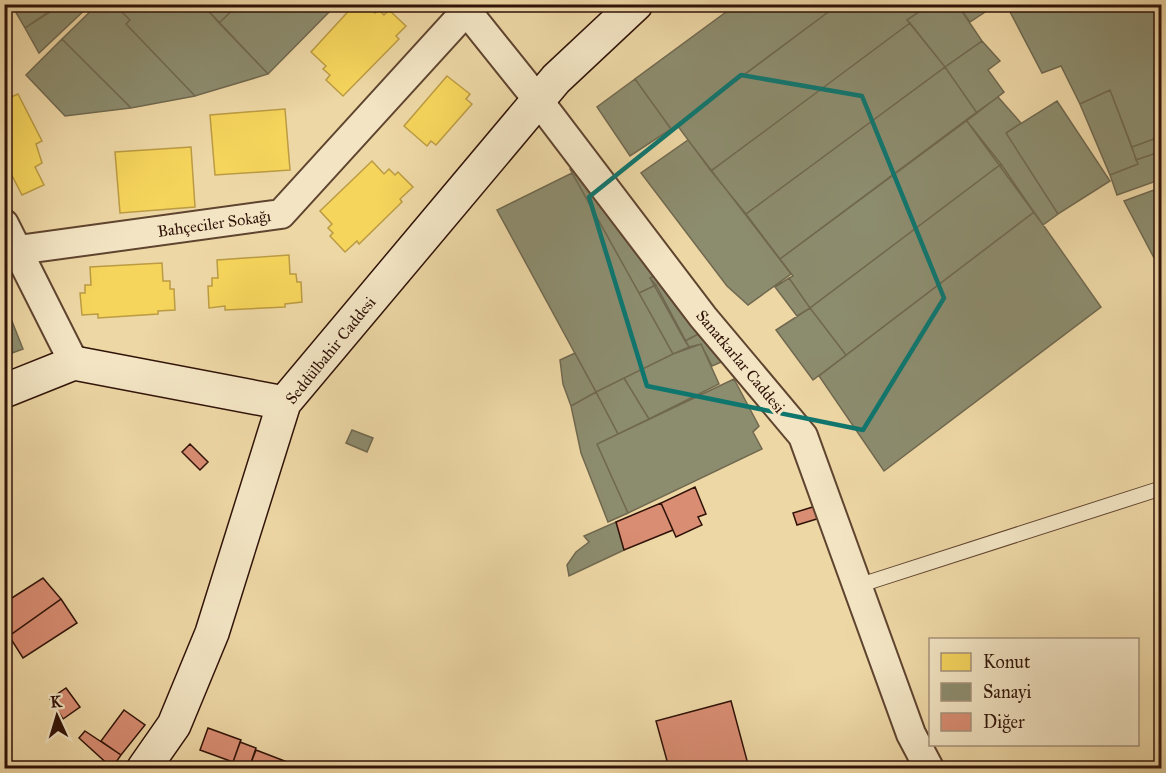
<svg xmlns="http://www.w3.org/2000/svg" width="1166" height="773" viewBox="0 0 1166 773" font-family="'IM FELL Great Primer',serif">
  <rect width="100%" height="100%" fill="#edd7a5"/>
  <filter id="stains"><feTurbulence type="fractalNoise" baseFrequency=".00333" numOctaves="4"/><feColorMatrix values="0 0 0 0 .2 0 0 0 0 .09 0 0 0 0 .02 0 0 0 .5 -.17"/></filter>
  <radialGradient id="worn" r=".72"><stop offset=".6" stop-color="#630" stop-opacity="0"/><stop offset="1" stop-color="#630" stop-opacity=".3"/></radialGradient>
  <!-- homes -->
  <path fill="#f6d55c" stroke="#bb9b43" stroke-width="1.5" d="M355 4H366L375 13 379 10 384 15 389 10 406 26 396 36 399 39 343 96 326 80 330 75 323 69 326 66 311 52Z
    M447 76 470 94 466 99 472 104 436 145 431 141 427 146 404 126Z
    M18 94 42 141 36 144 42 163 35 167 44 185 22 195 4 160V100Z
    M285 109 290 170 215 175 210 115Z
    M191 147 195 207 120 213 115 152Z
    M372 161 384 174 389 169 395 175 398 172 413 187 400 199 402 202 359 244 357 241 345 252 330 236 333 233 328 228 332 224 320 211Z
    M289 255 290 274H296L297 282H301L302 302 285 304V307L225 310V306L209 308 208 286H212V278H218L217 260Z
    M162 263 163 281H170V289H174L175 310 158 311V314L98 318V314L82 315 80 293H85V285H91L90 267Z"/>
  <!-- industry -->
  <path fill="#8c8c6e" stroke="#70684f" stroke-width="1.5" d="M11 4H52L56 8 25 28Z
    M60 4H91L39 53 25 28Z
    M98 4H114L130 20 126 24 195 96 131 108 62 39Z
    M114 4H202L268 74 195 96 126 24 130 20Z
    M202 4H239L219 23Z
    M239 4H337L268 74 219 23Z
    M737 4H839L671 129 635 79Z
    M839 4H918L922 10 907 20 910 23 711 171 677 125Z
    M930 4H957L982 41 945 67 907 20Z
    M957 4H988L991 8 970 22Z
    M1018 4H1151L1162 32V74L1158 75 1162 83V136L1132 147 1110 90 1080 104 1061 66 1042 73 1008 8Z
    M910 23 945 67 746 214 711 171Z
    M62 39 131 108 65 116 26 75Z
    M982 41 1000 61 988 70 1004 92 977 113 945 67Z
    M945 67 977 113 780 259 746 214Z
    M635 79 671 129 630 156 597 107Z
    M1110 90 1138 164 1110 175 1080 104Z
    M998 97 1021 123 1006 133 1058 214 1043 225 966 120Z
    M1057 101 1110 181 1058 214 1006 133Z
    M966 120 1001 164 810 308 789 278 793 276 780 259Z
    M1162 136V151L1136 160 1132 147Z
    M688 140 791 274 748 305 727 286 641 173Z
    M1162 151V179L1117 195 1110 175 1138 164 1136 160Z
    M1001 164 1034 212 846 355 810 308Z
    M577 165 664 273 650 278 656 285 639 293 570 169Z
    M572 173 673 354 596 392 497 210Z
    M1162 187V273L1124 201Z
    M1034 212 1101 307 884 471 819 376Z
    M664 273 710 328 685 341 650 278Z
    M789 278 810 308 797 316 775 287Z
    M656 285 689 347 673 354 639 293Z
    M4 301 23 349 4 356Z
    M810 308 846 355 813 380 776 330Z
    M710 328 733 357 712 366 701 344 689 347 685 341Z
    M701 344 719 384 649 419 624 378 673 354Z
    M575 353 596 392 571 406 563 384 560 360Z
    M624 378 649 419 618 434 596 392Z
    M734 379 759 426 753 432 762 449 628 513 597 444Z
    M596 392 618 434 597 444 628 513 608 522 581 453 571 406Z
    M352 430 373 438 367 452 346 443Z
    M616 522 624 550 569 576 567 565 576 552 589 542 584 536Z"/>
  <!-- building -->
  <path fill="#d98d73" stroke="#301308" stroke-width="1.5" d="M190 444 208 462 200 470 182 452Z
    M695 487 706 514 698 517 702 525 676 537 661 503Z
    M661 503 673 530 624 550 616 522Z
    M816 506 820 518 797 525 793 513Z
    M43 578 61 599 9 636 4 630V603Z
    M61 599 77 623 23 658 9 636Z
    M66 688 80 707 63 719 50 699Z
    M731 701 749 768H669L656 721Z
    M124 710 145 725 121 755 101 741Z
    M208 728 241 740 233 762 200 750Z
    M85 731 121 755 112 768 79 738Z
    M240 742 256 748 249 768 233 762Z
    M256 750 282 760 279 768H249Z
    M282 760 303 768H279Z"/>
  <g fill="none" stroke-linecap="round" stroke-linejoin="round">
    <!-- lane casing -->
    <g stroke="#5f442f" stroke-width="16">
      <path id="lane" d="M857 586 1162 488"/>
    </g>
    <!-- street casing -->
    <g stroke="#5f442f" stroke-width="32">
      <path id="street" d="M461 4 538 100 703 317 803 436 911 734 929 768
        M4 224 74 363
        M18 250 281 214 466 11"/>
    </g>
    <!-- secondary casing -->
    <g stroke="#301308" stroke-width="36">
      <path id="secondary" d="M4 391 74 363 284 403
        M144 768 174 725 212 633 284 403 556 79 636 4"/>
    </g>
    <!-- lane -->
    <use href="#lane" stroke="#f3e5c4" stroke-width="14"/>
    <!-- street -->
    <use href="#street" stroke="#f3e5c4" stroke-width="28"/>
    <!-- secondary -->
    <use href="#secondary" stroke="#f3e5c4" stroke-width="33"/>
  </g>
  <!-- marked area -->
  <path fill="none" stroke="#0f766e" stroke-width="4.5" stroke-linejoin="round" d="M741 75 862 96 944 298 863 430 647 386 589 197Z"/>
  <g text-anchor="middle" stroke-width="6" stroke-linejoin="round" paint-order="stroke">
    <!-- street labels -->
    <g font-size="16" fill="#301308" stroke="#f3e5c4">
      <text transform="translate(214 223) rotate(-8)" y="6">Bahçeciler Sokağı</text>
      <text transform="translate(330 350) rotate(-51)" y="6">Seddülbahir Caddesi</text>
      <text transform="translate(741 361) rotate(50)" y="6">Sanatkarlar Caddesi</text>
    </g>
  </g>
  <!-- margin -->
  <rect width="1166" height="773" fill="none" stroke="#edd7a5" stroke-width="24"/>
  <rect x="6" y="6" width="1154" height="761" fill="none" stroke="#301308" stroke-width="3"/>
  <rect x="12" y="12" width="1142" height="749" fill="none" stroke="#301308" stroke-width="1.5"/>
  <!-- legend -->
  <rect x="929" y="638" width="210" height="108" fill="#f3e5c4" stroke="#a59179" stroke-width="1.5"/>
  <rect x="941" y="653" width="30" height="18" fill="#f6d55c" stroke="#a59179" stroke-width="1.5"/>
  <text x="983" y="668" font-size="18" fill="#301308">Konut</text>
  <rect x="941" y="683" width="30" height="18" fill="#8c8c6e" stroke="#a59179" stroke-width="1.5"/>
  <text x="983" y="698" font-size="18" fill="#301308">Sanayi</text>
  <rect x="941" y="713" width="30" height="18" fill="#d98d73" stroke="#a59179" stroke-width="1.5"/>
  <text x="983" y="728" font-size="18" fill="#301308">Diğer</text>
  <!-- north arrow -->
  <g transform="translate(57 716) rotate(356)" stroke="#f3e5c4" stroke-width="4.5" paint-order="stroke">
  <path d="M0-4.5L10 22L0 15L-10 22Z" fill="#301308"/>
  <text y="-9" font-size="16" font-weight="bold" text-anchor="middle" fill="#301308">K</text>
  </g>
  <rect width="100%" height="100%" filter="url(#stains)"/>
  <rect width="100%" height="100%" fill="url(#worn)"/>
</svg>
